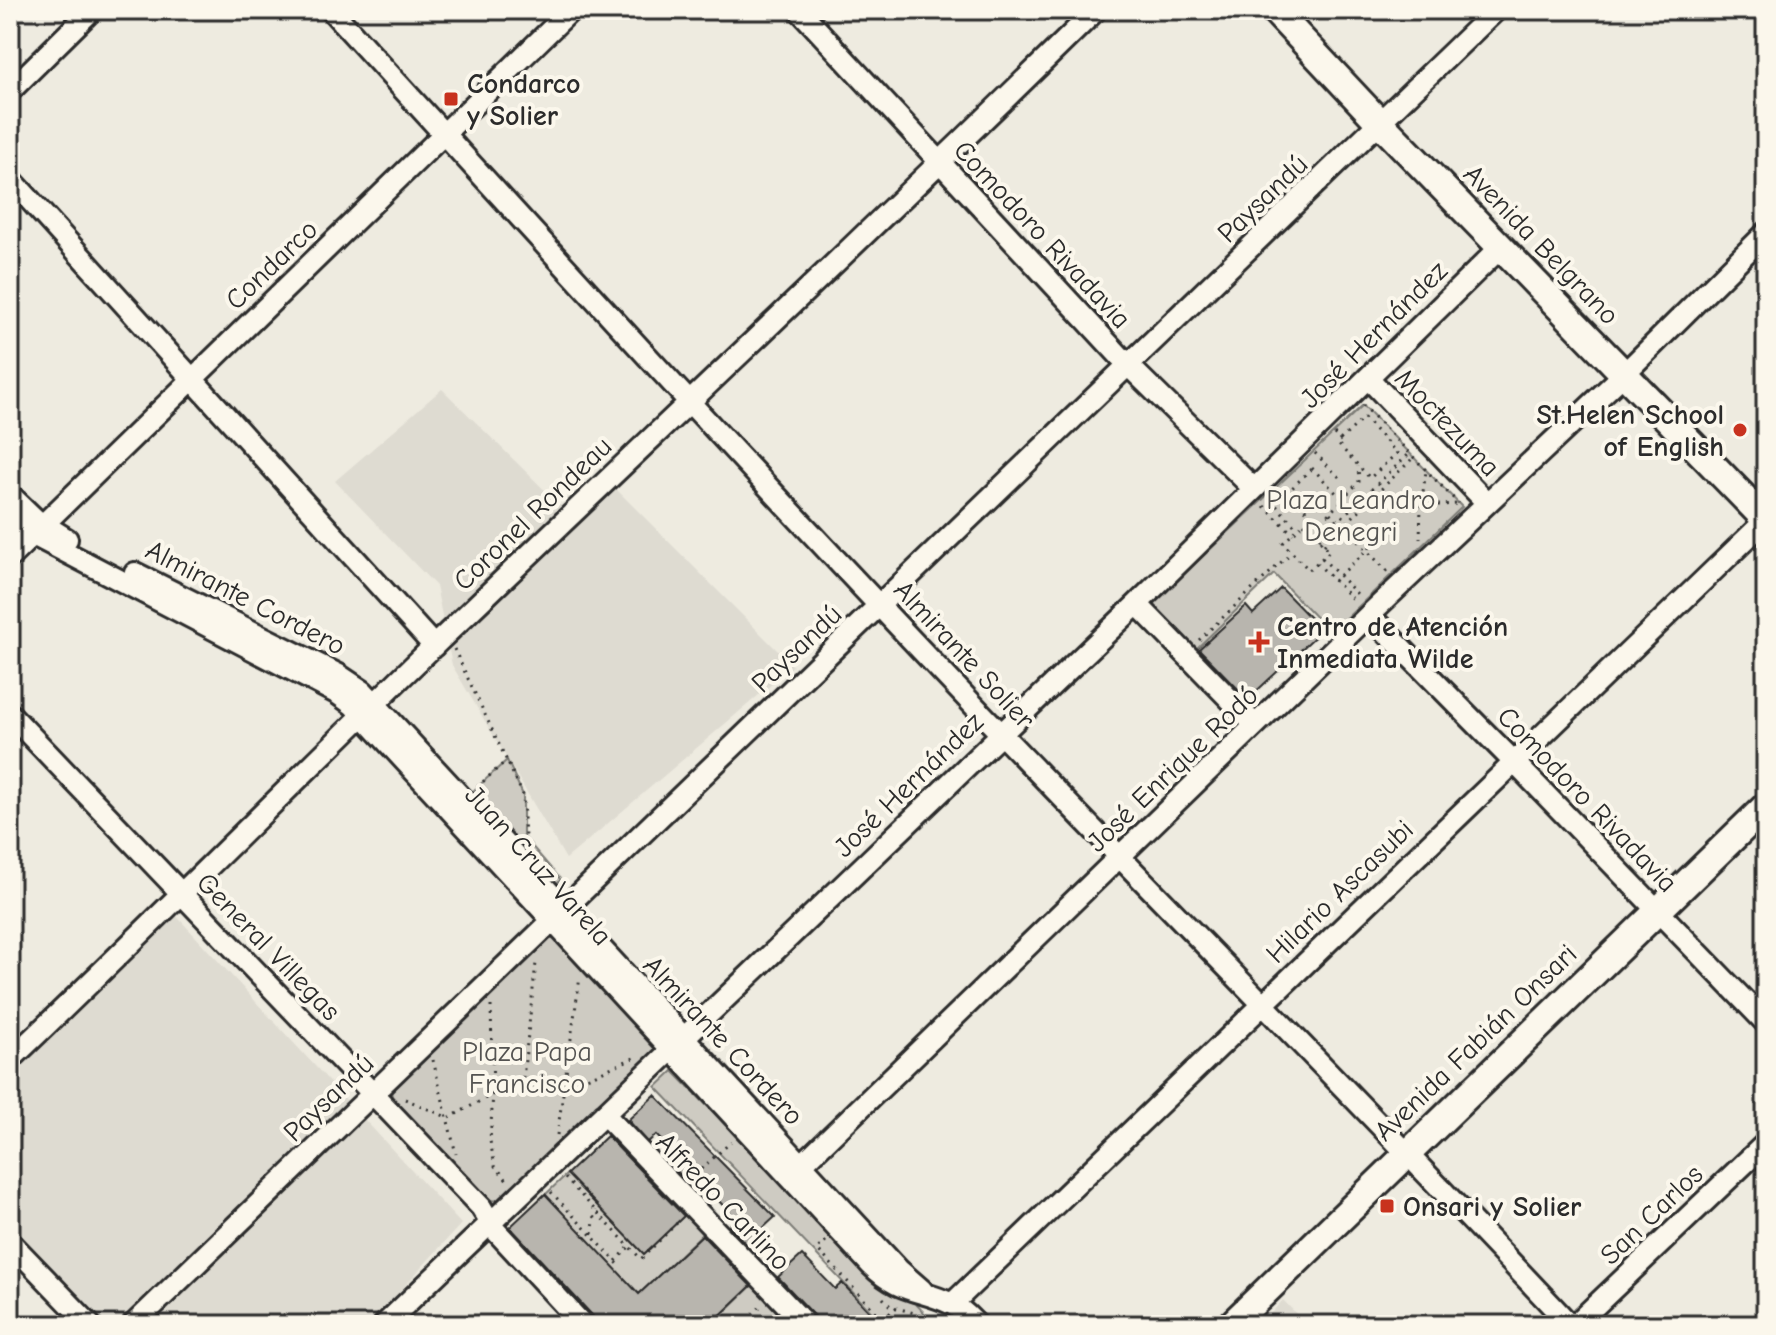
<svg xmlns="http://www.w3.org/2000/svg" width="1776" height="1335" viewBox="0 0 1776 1335" font-family="'Comic Neue',sans-serif">
  <rect width="100%" height="100%" fill="#eeebe0"/>
  <filter id="ink" filterUnits="userSpaceOnUse"><feTurbulence type="fractalNoise" baseFrequency=".0125" numOctaves="2"/><feDisplacementMap in="SourceGraphic" scale="16" xChannelSelector="R" yChannelSelector="G"/><feConvolveMatrix kernelMatrix="1 2 1 2 8 2 1 2 1" color-interpolation-filters="sRGB"/></filter>
  <g filter="url(#ink)">
    <!-- built -->
    <path fill="#dedbd1" d="M442 389 579 524 612 485 793 666 566 859 452 665 436 586 335 481Z
      M170 909 461 1224 369 1325H91L10 1228V1056Z
      M1283 1300 1307 1325H1260Z"/>
    <!-- green -->
    <path fill="#cecbc2" stroke="#7c7b76" stroke-width="2" d="M1363 405 1462 507 1331 633 1274 574 1194 651 1150 606Z
      M507 760 523 795V836L561 880 555 884H548L473 791Z
      M546 939H559L662 1048 501 1201 488 1200 392 1099 391 1087Z
      M673 1071 891 1294 916 1304 936 1325H884L656 1087Z
      M567 1174 644 1254 686 1214 703 1233 639 1294 545 1195Z
      M760 1278 806 1325H711Z"/>
    <!-- building -->
    <path fill="#b8b5ae" stroke="#2b2b2b" stroke-width="2" d="M1281 588 1322 630 1248 699 1199 649 1246 606 1253 614Z
      M655 1095 775 1217 746 1244 729 1226 736 1219 715 1197 708 1204 669 1163 676 1156 656 1135 648 1142 628 1120Z
      M607 1136 684 1216 644 1254 567 1174Z
      M545 1194 639 1294 702 1235 751 1286 710 1325H596L593 1316 510 1227Z
      M802 1255 835 1289 842 1283 882 1325H819L815 1316 778 1277Z"/>
    <g fill="none" stroke-linecap="round" stroke-linejoin="round">
      <!-- minor casing -->
      <g stroke="#2b2b2b" stroke-width="26">
        <path id="minor" d="M331 10C553 254 775 498 1003 736 1192 933 1384 1126 1570 1325
          M799 10 1129 366 1254 489
          M10 91 92 10
          M10 178 434 646
          M1369 379 1487 503
          M10 495 35 519 67 539
          M10 517 33 535 338 694 353 705 871 1265C900 1294 919 1288 952 1304 962 1309 969 1317 977 1325
          M10 557 571 10
          M135 573 339 675 363 691 899 1270 922 1290
          M1137 604 1255 725
          M1369 615 1514 762 1766 1023
          M10 714 481 1207 495 1230 583 1325
          M10 1060C155 922 295 780 439 641 658 431 880 223 1096 10
          M604 1114 806 1325
          M790 1176 1373 611 1624 374 1766 233
          M10 1242 90 1325
          M952 1304 1766 520
          M133 1325 1496 10
          M384 1325 1137 604 1501 247
          M1575 1325 1766 1143"/>
      </g>
      <!-- tertiary casing -->
      <g stroke="#2b2b2b" stroke-width="32">
        <path id="tertiary" d="M1274 10 1380 123 1766 520
          M1231 1325 1766 806"/>
      </g>
      <!-- path -->
      <path stroke="#2b2b2b" stroke-width="3" stroke-dasharray="2 6" stroke-linecap="butt" d="M1363 405 1458 503
        M1334 434 1340 440 1337 443 1370 478 1397 453 1364 418 1340 440
        M1315 453 1341 479
        M1312 468 1343 500 1319 523 1288 492Z
        M1342 499 1359 482 1358 466
        M1271 500 1298 529
        M1358 503 1421 506 1458 504
        M1264 506 1293 534
        M1330 513 1389 573
        M1304 523 1330 551 1309 570 1283 543Z
        M1319 539 1409 454
        M1420 539 1421 506 1426 471
        M1324 545 1413 458
        M1322 558 1361 598
        M1317 563 1356 603
        M1334 581 1383 535
        M1199 640 1292 552
        M454 649 523 795 525 837
        M477 787 507 760
        M491 1006 493 1093 490 1141 495 1166 508 1181
        M433 1060 456 1154
        M523 1078 536 963
        M405 1099 449 1118 523 1078 563 1088 636 1057
        M557 1135 580 977
        M701 1169 731 1142
        M565 1178 641 1259 679 1221
        M551 1192 622 1268
        M592 1234 596 1210
        M826 1241 817 1249 888 1325
        M616 1261 630 1246
        M883 1298 890 1306 938 1320
        M883 1319 898 1306
        M741 1325 763 1304"/>
      <!-- minor -->
      <use href="#minor" stroke="#fbf7ec" stroke-width="20"/>
      <!-- tertiary -->
      <use href="#tertiary" stroke="#fbf7ec" stroke-width="26"/>
    </g>
  </g>
  <!-- markers -->
  <g fill="#c8321e" stroke="#fbf7ec" stroke-width="3">
    <rect x="443" y="91" width="16" height="16" rx="4"/>
    <circle cx="1740" cy="430" r="8"/>
    <path d="M1255 630h8v8h8v8h-8v8h-8v-8h-8v-8h8z"/>
    <rect x="1379" y="1198" width="16" height="16" rx="4"/>
  </g>
  <g text-anchor="middle" stroke-width="8" stroke-linejoin="round" paint-order="stroke">
    <!-- poi labels -->
    <g font-size="28" font-weight="bold" fill="#2b2b2b" stroke="#fbf7ec" text-anchor="start">
      <text x="467" y="93">Condarco<tspan x="467" dy="32">y Solier</tspan></text>
      <text x="1724" y="424" text-anchor="end">St.Helen School<tspan x="1724" dy="32">of English</tspan></text>
      <text x="1277" y="636">Centro de Atención<tspan x="1277" dy="32">Inmediata Wilde</tspan></text>
      <text x="1403" y="1216">Onsari y Solier</text>
    </g>
    <!-- street labels -->
    <g font-size="28" fill="#2b2b2b" stroke="#fbf7ec">
      <text transform="translate(1262 198) rotate(-44)" y="10">Paysandú</text>
      <text transform="translate(1043 234) rotate(47)" y="10">Comodoro Rivadavia</text>
      <text transform="translate(1542 244) rotate(46)" y="10">Avenida Belgrano</text>
      <text transform="translate(271 264) rotate(-44)" y="10">Condarco</text>
      <text transform="translate(1373 334) rotate(-45)" y="10">José Hernández</text>
      <text transform="translate(1448 422) rotate(46)" y="10">Moctezuma</text>
      <text transform="translate(532 513) rotate(-44)" y="10">Coronel Rondeau</text>
      <text transform="translate(246 597) rotate(27)" y="10">Almirante Cordero</text>
      <text transform="translate(796 648) rotate(-44)" y="10">Paysandú</text>
      <text transform="translate(965 654) rotate(47)" y="10">Almirante Solier</text>
      <text transform="translate(1172 768) rotate(-44)" y="10">José Enrique Rodó</text>
      <text transform="translate(908 784) rotate(-44)" y="10">José Hernández</text>
      <text transform="translate(1588 799) rotate(46)" y="10">Comodoro Rivadavia</text>
      <text transform="translate(539 865) rotate(48)" y="10">Juan Cruz Varela</text>
      <text transform="translate(1339 891) rotate(-44)" y="10">Hilario Ascasubi</text>
      <text transform="translate(269 946) rotate(46)" y="10">General Villegas</text>
      <text transform="translate(724 1040) rotate(47)" y="10">Almirante Cordero</text>
      <text transform="translate(1475 1042) rotate(-44)" y="10">Avenida Fabián Onsari</text>
      <text transform="translate(328 1097) rotate(-44)" y="10">Paysandú</text>
      <text transform="translate(724 1201) rotate(46)" y="10">Alfredo Carlino</text>
      <text transform="translate(1651 1214) rotate(-44)" y="10">San Carlos</text>
    </g>
    <!-- park labels -->
    <g font-size="28" fill="#545351" stroke="#fbf7ec">
      <text x="1351" y="509">Plaza Leandro<tspan x="1351" dy="32">Denegri</tspan></text>
      <text x="527" y="1061">Plaza Papa<tspan x="527" dy="32">Francisco</tspan></text>
    </g>
  </g>
  <!-- margin -->
  <rect width="1776" height="1335" fill="none" stroke="#fbf7ec" stroke-width="40"/>
  <rect x="20" y="20" width="1736" height="1295" fill="none" stroke="#2b2b2b" stroke-width="3" filter="url(#ink)"/>
</svg>
